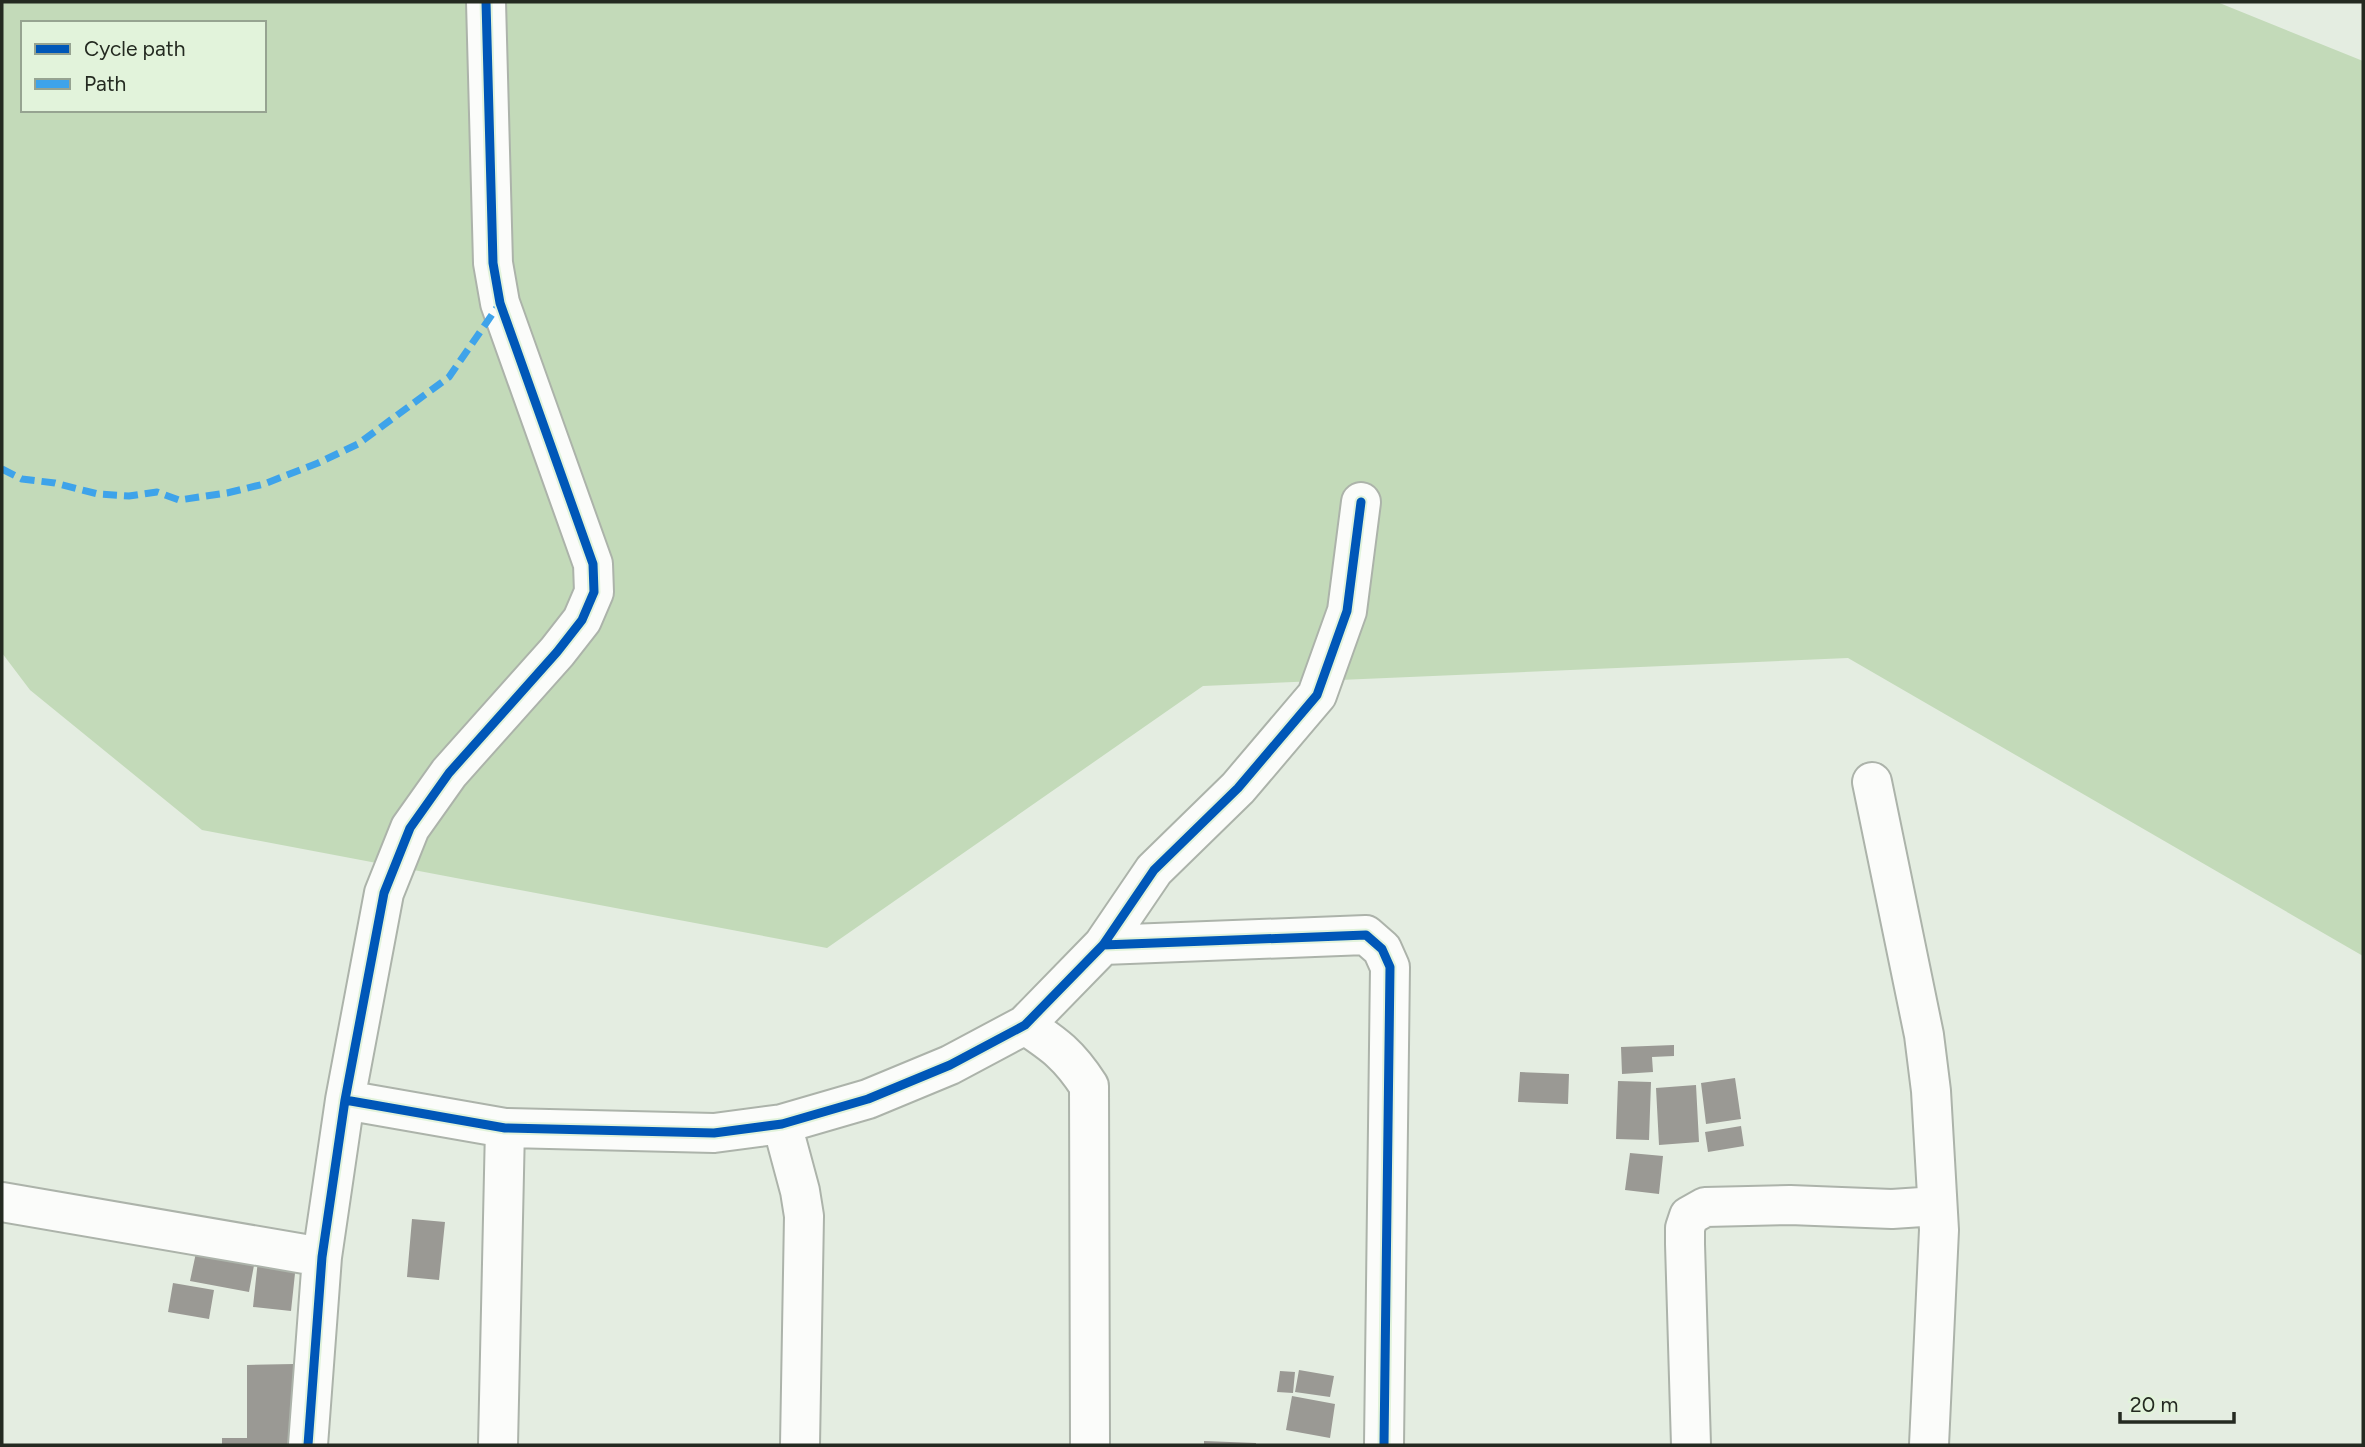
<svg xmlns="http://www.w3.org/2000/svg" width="2365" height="1447" viewBox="0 0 2365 1447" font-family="Figtree,sans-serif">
  <rect width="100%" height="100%" fill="#e4ede1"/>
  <!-- forest -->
  <path fill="#c3dab9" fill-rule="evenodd" d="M2 2H2217L2363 61V956L1848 658 1203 686 827 948 202 830 30 690 2 653ZM23 23H264V110H23Z"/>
  <!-- building -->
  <path fill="#9a9994" d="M1674 1045V1056L1652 1057 1653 1072 1622 1074 1621 1047Z
    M1520 1072 1569 1074 1568 1104 1518 1102Z
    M1735 1078 1741 1119 1706 1124 1701 1083Z
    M1618 1081 1651 1082 1649 1140 1616 1139Z
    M1696 1085 1699 1142 1659 1145 1656 1088Z
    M1741 1126 1744 1146 1708 1152 1705 1132Z
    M1630 1153 1663 1156 1659 1194 1625 1190Z
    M412 1219 445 1222 439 1280 407 1277Z
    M197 1248 255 1260 249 1292 190 1281Z
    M258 1260 296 1264 291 1311 253 1307Z
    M173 1283 214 1290 209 1319 168 1312Z
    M294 1364V1445H222V1438H247V1365Z
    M1299 1370 1334 1376 1330 1397 1295 1392Z
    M1280 1371 1295 1372 1293 1393 1277 1392Z
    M1292 1396 1335 1404 1330 1438 1286 1430Z
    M1204 1441 1256 1443V1445H1204Z"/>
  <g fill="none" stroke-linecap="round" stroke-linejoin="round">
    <!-- minor casing -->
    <g stroke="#acb3aa" stroke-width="42">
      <path id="minor" d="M1872 782 1924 1035 1931 1091 1939 1230 1929 1445
        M1103 945 1366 935 1382 949 1390 967 1384 1445
        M1025 1025C1055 1045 1069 1055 1089 1086L1090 1445
        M345 1100 505 1128 714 1133 782 1124 868 1099 950 1065 1025 1025 1103 945 1154 870 1238 788 1317 695 1347 611 1361 502
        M782 1124 800 1191 804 1216 800 1445
        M2 1202 322 1257
        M308 1445 322 1257 345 1100 384 893 410 828 449 773 557 652 582 620 594 592 593 564 500 303 493 263 486 2
        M498 1445 505 1128
        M1691 1445 1685 1244V1228L1689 1216 1705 1207 1790 1205 1892 1209 1937 1206"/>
    </g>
    <!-- minor -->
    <use href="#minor" stroke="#fbfcfa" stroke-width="38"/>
    <!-- quiet -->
    <path stroke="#3ea3ea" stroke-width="7" stroke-dasharray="14 7" stroke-linecap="butt" d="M2 469 22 479 55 483 98 494 129 496 157 492 179 500 227 493 264 484 318 463 358 444 449 377 500 303"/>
    <!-- cycleway casing -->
    <g stroke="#e2f3db" stroke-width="13">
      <path id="cycleway" d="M1103 945 1366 935 1382 949 1390 967 1384 1445
        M345 1100 505 1128 714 1133 782 1124 868 1099 950 1065 1025 1025 1103 945 1154 870 1238 788 1317 695 1347 611 1361 502
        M308 1445 322 1257 345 1100 384 893 410 828 449 773 557 652 582 620 594 592 593 564 500 303 493 263 486 2"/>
    </g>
    <!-- cycleway -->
    <use href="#cycleway" stroke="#0057b8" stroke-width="9"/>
  </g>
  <!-- border -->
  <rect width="2365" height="1447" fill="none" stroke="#242a21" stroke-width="7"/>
  <!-- legend -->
  <rect x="21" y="21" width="245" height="91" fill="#e2f3db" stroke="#96a391" stroke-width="2"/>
  <rect x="35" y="44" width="35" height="10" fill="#0057b8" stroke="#96a391" stroke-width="2"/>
  <text x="84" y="56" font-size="21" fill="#242a21">Cycle path</text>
  <rect x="35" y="79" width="35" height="10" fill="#3ea3ea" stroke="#96a391" stroke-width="2"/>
  <text x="84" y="91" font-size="21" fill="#242a21">Path</text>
  <!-- scale -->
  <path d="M2120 1412v10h114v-10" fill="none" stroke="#242a21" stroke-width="3.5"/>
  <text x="2130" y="1412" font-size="21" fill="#242a21" stroke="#e2f3db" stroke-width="5" paint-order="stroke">20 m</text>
</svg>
